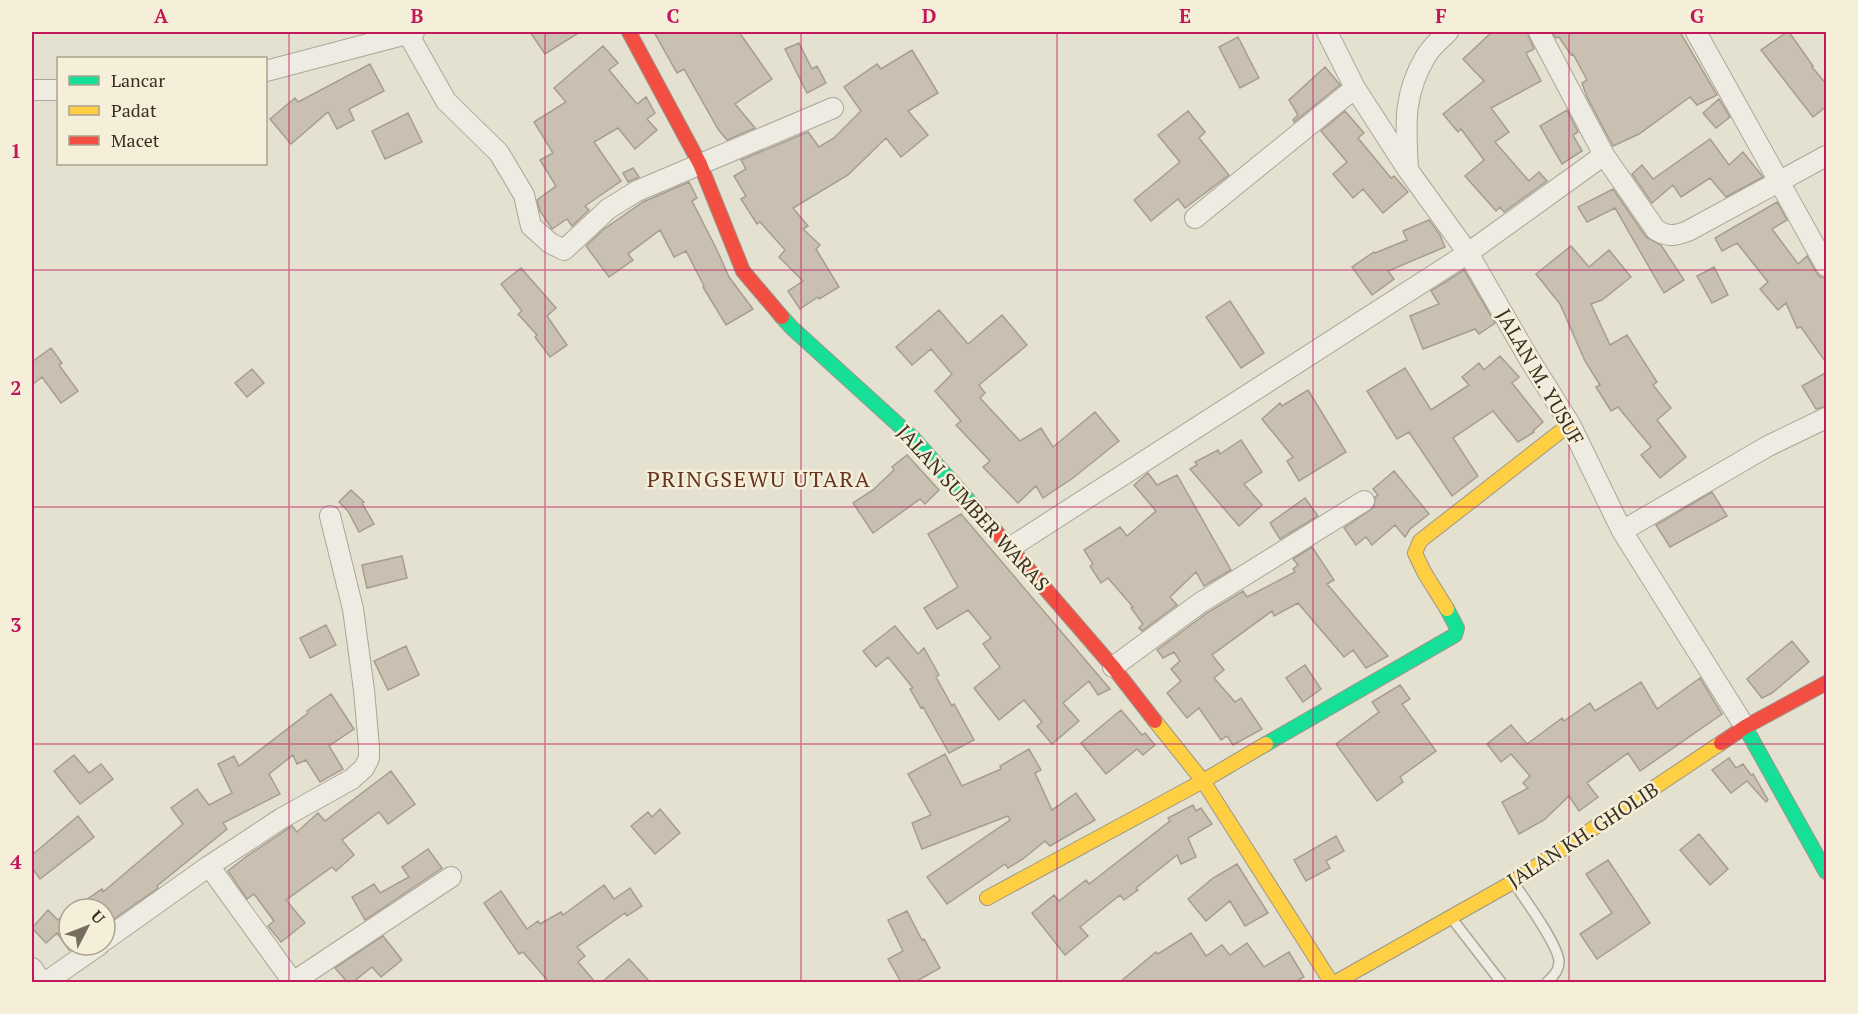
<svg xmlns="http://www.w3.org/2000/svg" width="1858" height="1014" viewBox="0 0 1858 1014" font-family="'PT Serif',serif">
  <rect width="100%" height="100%" fill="#e5e1d1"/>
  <!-- building -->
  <path fill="#c9c0b2" stroke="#a69d90" stroke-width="1.5" d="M530 32H580L545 54Z
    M654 32H739L772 79 735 104 755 128 727 140 718 129 684 69 677 73Z
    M1492 32H1527L1534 49 1526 53 1541 81 1491 108 1509 132 1495 142 1529 181 1539 172 1547 181 1504 212 1500 207 1496 211 1465 176 1484 160 1461 129 1458 132 1443 114 1484 81 1463 59Z
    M1552 32H1680L1717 95 1697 105 1690 97 1639 134 1613 146 1587 97 1582 83 1587 80 1573 54 1571 55 1559 37 1556 38Z
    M1787 32H1789L1813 66 1812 67 1827 85V106L1813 117 1761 50Z
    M1238 37 1259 78 1240 88 1219 47Z
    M799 43 812 69 817 66 826 83 807 93 785 49Z
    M603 46 618 63 609 70 637 104 646 97 655 113 647 119 657 130 635 149 618 128 594 142 621 181 585 206 589 210 572 226 567 219 552 229 540 211 537 200 556 186 540 160 553 153 534 122 566 102 554 88Z
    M912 50 938 93 908 111 928 135 901 157 886 138 848 175 793 208 808 226 803 229 820 245 816 249 839 287 819 299 818 297 800 309 788 291 803 281 779 257 785 250 760 222 757 224 741 199 746 196 734 176 746 169 741 160 808 132 819 147 834 138 861 111 844 87 877 64 881 69Z
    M370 64 384 91 349 109 354 120 337 129 328 112 291 144 270 119 295 98 298 102Z
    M1325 67 1340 85 1294 122 1293 120 1298 115 1289 100Z
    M1719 99 1730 117 1716 128 1703 113Z
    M1567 110 1578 132 1573 135 1582 151 1562 164 1540 126Z
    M1188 111 1205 132 1199 138 1229 175 1185 208 1178 199 1151 221 1134 200 1180 162 1158 135Z
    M1345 111 1364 133 1358 138 1391 178 1394 176 1408 192 1383 213 1363 189 1353 198 1333 174 1347 162 1321 131Z
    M408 113 422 142 385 159 372 131Z
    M1710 139 1729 165 1743 152 1763 177 1726 197 1710 178 1681 197 1673 185 1652 203 1632 174 1642 165 1653 179Z
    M633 168 639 177 628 182 623 173Z
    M689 182 697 198 692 201 717 250 729 277 753 309 726 325 703 287 704 286 686 251 674 257 660 230 628 254 633 260 609 277 586 246 604 229 643 202Z
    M1613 189 1646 237 1661 245 1684 280 1664 293 1615 208 1587 222 1578 207Z
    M1777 202 1787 220 1772 229 1798 264 1807 256 1816 272 1820 277 1827 278V364L1801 327 1797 328 1786 303 1778 310 1760 289 1768 282 1737 243 1722 251 1715 238Z
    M1429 220 1440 235 1445 247 1388 271 1394 279 1372 295 1352 267 1374 252 1375 253 1407 240 1403 231Z
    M1571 246 1589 267 1609 250 1631 277 1602 300 1591 304 1610 345 1627 335 1657 382 1653 385 1671 408 1657 420 1686 457 1660 478 1641 455 1651 447 1618 407 1611 411 1596 387 1600 385 1585 361 1560 304 1536 274Z
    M1714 267 1728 295 1712 303 1697 276Z
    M521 268 556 308 547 316 567 345 550 357 535 337 537 335 518 314 522 311 501 284Z
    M1464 270 1495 323 1479 334 1475 329 1423 349 1410 316 1439 304 1431 291Z
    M1230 301 1264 353 1241 368 1206 317Z
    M939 310 968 344 1002 315 1027 345 979 385 985 393 980 398 1020 441 1041 428 1053 447 1095 412 1119 441 1073 478 1043 498 1036 486 1018 503 983 467 990 461 956 425 961 421 935 391 952 374 931 349 912 365 896 347Z
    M51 348 62 363 59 365 78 391 61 403 42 377 32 385V362Z
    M1500 356 1519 377 1512 383 1543 422 1533 431 1534 432 1518 442 1493 411 1453 438 1478 476 1452 496 1409 432 1397 439 1367 391 1405 368 1431 410 1469 385 1462 377 1479 363 1484 370Z
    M252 369 264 383 247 397 235 383Z
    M1827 372V406L1816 409 1802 386Z
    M1308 390 1346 452 1299 481 1287 461 1293 457 1262 419 1280 403 1282 406Z
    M1241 440 1262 472 1244 484 1262 505 1239 526 1190 469 1197 465 1195 462 1218 450 1220 454Z
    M907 455 939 490 925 504 920 499 873 533 853 503 873 490 894 470 892 467Z
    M1394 471 1429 514 1410 529 1405 537 1395 525 1372 545 1366 537 1356 545 1344 528 1374 507 1375 497 1378 495 1373 489Z
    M1148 473 1157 485 1177 475 1231 570 1204 586 1196 572 1170 597 1177 605 1142 631 1139 628 1143 624 1131 608 1133 607 1108 578 1101 583 1090 566 1093 564 1084 550 1120 527 1127 536 1156 511 1134 485Z
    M351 490 364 502 362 503 374 524 359 532 348 511 339 502Z
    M1712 492 1727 516 1670 547 1656 525Z
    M1305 498 1318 516 1280 539 1270 523Z
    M961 514 1110 689 1098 695 1089 681 1063 703 1079 721 1052 744 1037 726 1042 722 1024 700 999 720 974 688 1000 667 983 644 991 638 968 610 937 629 924 608 958 587 928 534Z
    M1312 547 1334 580 1327 584 1388 656 1366 668 1353 650 1344 657 1298 603 1274 616 1272 611 1212 655 1224 670 1214 678 1235 702 1241 698 1262 729 1233 745 1227 736 1221 740 1199 708 1187 718 1167 693 1181 681 1171 669 1180 661 1174 652 1163 658 1157 650 1207 613 1243 591 1247 597 1295 572 1293 569 1298 565 1293 559Z
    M402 556 407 578 367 588 362 565Z
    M326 625 336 645 310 658 300 638Z
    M895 626 918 654 924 648 939 675 936 677 952 706 954 704 974 740 949 753 923 707 921 708 910 689 913 688 888 657 876 667 863 651Z
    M1792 641 1809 662 1772 693 1762 698 1747 679Z
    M406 646 419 675 388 690 374 661Z
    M1305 665 1321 689 1303 702 1286 678Z
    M1700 678 1722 714 1640 771 1628 753 1587 783 1598 797 1579 811 1569 796 1544 820 1519 834 1502 802 1528 788 1523 783 1530 776 1511 754 1501 762 1487 744 1511 725 1527 744 1562 718 1564 721 1590 703 1595 711 1641 682 1657 709Z
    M1400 685 1410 699 1402 704 1436 751 1400 777 1403 782 1377 801 1336 744 1379 712 1372 702Z
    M331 694 354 729 329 746 343 769 320 782 306 760 297 764 293 755 269 774 280 794 223 823 227 829 157 886 158 888 111 921 105 925V909H73L102 889 103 892 183 824 171 808 197 789 209 805 232 793 218 764 234 756 239 766 308 713 307 711Z
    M1121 710 1142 735 1145 733 1155 745 1143 755 1137 749 1106 774 1081 743Z
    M1029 749 1041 770 1035 773 1052 810 1076 793 1095 820 1050 846 1045 841 1023 859 1008 868 1005 864 947 904 927 877 1010 820 1008 816 922 849 912 823 931 815 908 774 945 754 962 786 1001 769 1000 766Z
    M74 755 89 773 101 764 113 779 80 804 54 771Z
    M1729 758 1736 768 1743 764 1751 775 1753 774 1768 800 1766 802 1747 781 1731 793 1712 770Z
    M391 771 415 804 388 824 379 812 342 840 354 855 336 871 332 867 286 900 305 923 281 942 268 926 274 921 254 894 247 899 228 871 247 856 292 826 297 832 318 813 325 821Z
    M1193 805 1196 811 1201 808 1212 824 1188 838 1196 857 1181 864 1177 855 1136 888 1138 890 1124 900 1120 895 1080 927 1088 936 1065 955 1032 913 1054 895 1059 901 1086 880 1089 884 1170 821 1168 818Z
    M660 809 680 833 655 854 631 826 648 812 652 817Z
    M78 816 94 837 40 879 32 868V855Z
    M1699 834 1728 869 1710 885 1680 850Z
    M1336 836 1344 851 1326 861 1330 868 1306 881 1294 860Z
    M428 849 442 868 365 920 352 897 374 884 380 893 409 877 402 867Z
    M1608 860 1650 923 1597 959 1580 934 1612 913 1586 874Z
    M1237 864 1268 913 1245 926 1230 901 1206 921 1188 899 1213 878Z
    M604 885 614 899 630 888 642 906 627 916 625 913 577 947 585 956 578 962 595 982H549L523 952 519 954 484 903 501 891 527 929 538 921 540 924 561 912 563 915Z
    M48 910 58 920 69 910V950L57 933 46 943 32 928Z
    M907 911 922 940 924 939 940 968 915 982H901L888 959 903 951 888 920Z
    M1191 933 1206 956 1222 945 1230 955 1247 943 1264 967 1289 952 1304 977 1295 982H1120L1156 952 1158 954Z
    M383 936 402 960 381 977 372 967 353 982H347L335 968Z
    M629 959 650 982H602Z"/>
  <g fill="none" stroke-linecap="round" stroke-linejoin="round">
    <!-- lane casing -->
    <g stroke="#aba699" stroke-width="12">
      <path id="lane" d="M1516 886C1526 901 1559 946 1559 962 1559 970 1553 977 1547 982
        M1453 920 1501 982"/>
    </g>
    <!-- street casing -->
    <g stroke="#aba699" stroke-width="22">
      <path id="street" d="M407 32 446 101 499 153 524 195 531 226 550 243 564 250 608 209 637 191 833 108
        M1327 32 1355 88 1408 170 1468 253 1528 357 1570 424 1622 531 1745 727
        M1539 32 1604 155 1656 230C1668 237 1675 236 1688 231L1826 156
        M1696 32 1826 266
        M266 71 414 32
        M32 90H58
        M1408 170C1406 126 1402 96 1426 56 1431 47 1441 39 1448 32
        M1195 218 1355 88
        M1622 531 1768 446 1826 418
        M1011 547 1468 253 1604 155
        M1113 667 1200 603 1364 501
        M209 866 293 982
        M105 940 209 866 282 818 352 779 364 768 369 758V747L364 690 353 609 330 516
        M32 968 41 982
        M46 982 99 945
        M293 982 451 877"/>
    </g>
    <!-- fast casing -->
    <g stroke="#9b968a" stroke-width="16">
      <path id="fast" d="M782 317 792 328 914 439 993 528
        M1745 727 1826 872
        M1266 744 1455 635 1457 628 1447 609"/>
    </g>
    <!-- slow casing -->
    <g stroke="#9b968a" stroke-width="16">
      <path id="slow" d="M1447 609 1424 572 1415 553 1420 541 1570 424
        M1155 721 1203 781 1331 982
        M987 898 1203 781 1266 744
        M1336 982 1513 882 1721 743"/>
    </g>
    <!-- jam casing -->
    <g stroke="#9b968a" stroke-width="16">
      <path id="jam" d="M629 32 700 164 743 271 782 317
        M993 528 1113 667 1155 721
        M1721 743 1745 727 1826 683"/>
    </g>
    <!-- lane -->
    <use href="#lane" stroke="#eeebe3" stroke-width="9"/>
    <!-- street -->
    <use href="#street" stroke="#eeebe3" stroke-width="20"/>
    <!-- fast -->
    <use href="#fast" stroke="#16e098" stroke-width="14"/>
    <!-- slow -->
    <use href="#slow" stroke="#ffcf43" stroke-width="14"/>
    <!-- jam -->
    <use href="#jam" stroke="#f24e42" stroke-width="14"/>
  </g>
  <!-- grid -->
  <path fill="none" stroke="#c2185b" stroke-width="1.5" stroke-opacity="0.55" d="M289 32V982M545 32V982M801 32V982M1057 32V982M1313 32V982M1569 32V982M32 270H1826M32 507H1826M32 744H1826"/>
  <g text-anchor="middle" stroke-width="5" stroke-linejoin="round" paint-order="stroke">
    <!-- street labels -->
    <g font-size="20" fill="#3b2f21" stroke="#f5efd9">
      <text transform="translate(1540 377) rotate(60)" y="7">JALAN M. YUSUF</text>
      <text transform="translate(973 508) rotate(48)" y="7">JALAN SUMBER WARAS</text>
      <text transform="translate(1583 835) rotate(-33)" y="7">JALAN KH. GHOLIB</text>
    </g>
    <!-- quarter labels -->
    <g font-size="22" letter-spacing="1.5" fill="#663622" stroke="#f5efd9">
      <text x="759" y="487">PRINGSEWU UTARA</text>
    </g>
  </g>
  <!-- border -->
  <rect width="1858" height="1014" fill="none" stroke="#f5efd9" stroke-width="66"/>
  <!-- legend -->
  <rect x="57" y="57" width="210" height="108" fill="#f5efd9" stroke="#aba28f" stroke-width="1.5"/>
  <rect x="69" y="76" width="30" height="9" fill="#16e098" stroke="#aba28f" stroke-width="1.5"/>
  <text x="111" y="87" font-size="18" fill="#3b2f21">Lancar</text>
  <rect x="69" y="106" width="30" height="9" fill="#ffcf43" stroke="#aba28f" stroke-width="1.5"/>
  <text x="111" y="117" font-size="18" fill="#3b2f21">Padat</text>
  <rect x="69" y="136" width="30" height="9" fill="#f24e42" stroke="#aba28f" stroke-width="1.5"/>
  <text x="111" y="147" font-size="18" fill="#3b2f21">Macet</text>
  <!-- north arrow -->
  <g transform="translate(87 927) rotate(48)"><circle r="28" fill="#f5efd9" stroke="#aba28f" stroke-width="1.5"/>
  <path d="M0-4.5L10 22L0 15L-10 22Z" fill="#766d5f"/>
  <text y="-9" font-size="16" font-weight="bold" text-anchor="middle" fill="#3b2f21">U</text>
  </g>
  <rect x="33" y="33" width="1792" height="948" fill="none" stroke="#c2185b" stroke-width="2"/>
  <g font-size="20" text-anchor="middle" font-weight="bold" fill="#c2185b">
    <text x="161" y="23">A</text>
    <text x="417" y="23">B</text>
    <text x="673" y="23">C</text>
    <text x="929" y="23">D</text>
    <text x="1185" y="23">E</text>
    <text x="1441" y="23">F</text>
    <text x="1697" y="23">G</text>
    <text x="16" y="158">1</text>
    <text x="16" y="395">2</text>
    <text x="16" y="632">3</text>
    <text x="16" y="869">4</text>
  </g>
</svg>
